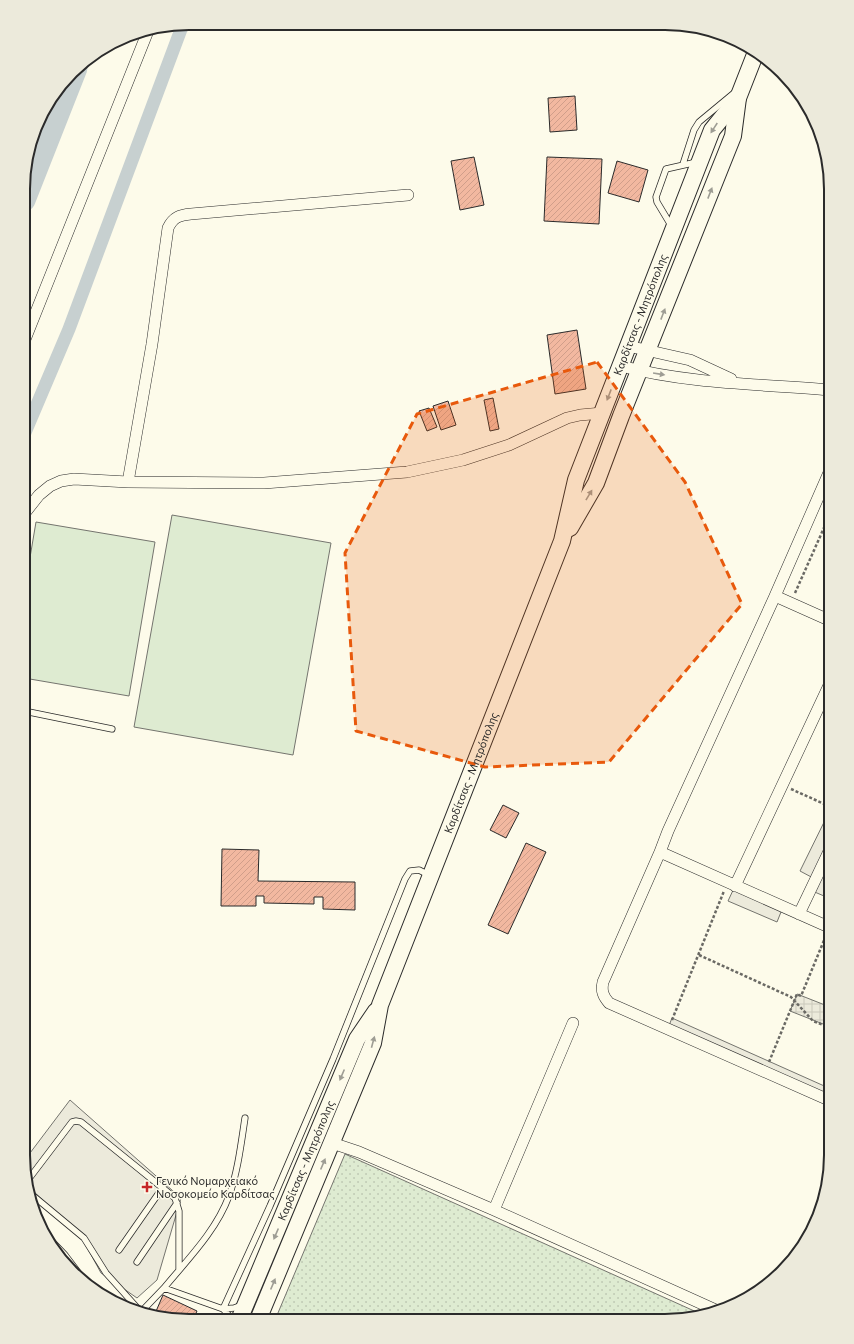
<svg xmlns="http://www.w3.org/2000/svg" width="854" height="1344" viewBox="0 0 854 1344" font-family="Commissioner,sans-serif">
  <defs>
    <pattern id="grass-dots" width="8" height="8" patternUnits="userSpaceOnUse"><rect width="8" height="8" fill="#deebd1"/><path d="M2 2h.1M6 6h.1" fill="none" stroke="#bfcab4" stroke-width="1.8" stroke-linecap="round"/></pattern>
    <pattern id="plaza-grid" width="8" height="8" patternUnits="userSpaceOnUse"><rect width="8" height="8" fill="#eceadb"/><path d="M0 4h8M4 0v8" fill="none" stroke="#cbc9bc"/></pattern>
    <pattern id="building-hatch" width="6" height="6" patternUnits="userSpaceOnUse"><rect width="6" height="6" fill="#f2b8a0"/><path d="M-1 1l2-2M0 6l6-6M5 7l2-2" fill="none" stroke="#d09e8a"/></pattern>
  </defs>
  <rect width="100%" height="100%" fill="#fdfbea"/>
  <!-- grass -->
  <path fill="url(#grass-dots)" stroke="#74746e" d="M345 1154 701 1314 665 1321 275 1320Z"/>
  <!-- park -->
  <path fill="#deebd1" stroke="#74746e" d="M172 515 331 543 293 755 134 727Z
    M36 522 155 542 129 696 24 678V593Z"/>
  <!-- parking -->
  <path fill="#eceadb" stroke="#74746e" d="M831 808V899L810 890 815 879 800 871Z
    M735 886 783 907 777 922 728 901Z
    M672 1018 831 1089V1101L668 1028Z
    M70 1100 181 1198 157 1280 137 1298 101 1273 82 1238 30 1188 24 1161Z"/>
  <!-- plaza -->
  <path fill="url(#plaza-grid)" stroke="#74746e" d="M797 994 830 1007 823 1024 790 1011Z"/>
  <g fill="none" stroke-linecap="round" stroke-linejoin="round">
    <!-- canal -->
    <path stroke="#c7d0d0" stroke-width="13" d="M24 435 69 329 183 24"/>
    <!-- river -->
    <path stroke="#c7d0d0" stroke-width="23" d="M24 200 76 68"/>
  </g>
  <!-- building -->
  <path fill="url(#building-hatch)" stroke="#2b2b2b" d="M575 96 577 130 550 132 548 98Z
    M474 157 484 205 460 210 451 161Z
    M547 157 602 159 599 224 544 221Z
    M617 161 648 170 639 202 608 193Z
    M577 330 586 389 555 394 547 335Z
    M493 398 499 429 490 431 484 400Z
    M448 401 456 425 441 430 433 406Z
    M429 408 437 427 427 431 419 411Z
    M503 805 519 813 506 838 490 830Z
    M526 843 546 852 508 934 488 925Z
    M222 849 259 850 258 881 355 882V910L323 909V897H314V904L264 903V896H256V906H221Z
    M163 1295 197 1311 193 1320H167L154 1316Z"/>
  <g fill="none" stroke-linecap="round" stroke-linejoin="round">
    <!-- lane casing -->
    <g stroke="#2b2b2b" stroke-width="7">
      <path id="lane" d="M683 164 694 130 699 122 734 93
        M672 227 657 202 656 197 666 169 697 162
        M24 711 112 729
        M28 1180 72 1122 76 1121 81 1122 175 1198 179 1211V1270
        M31 1194 84 1238 106 1273 141 1312 164 1288 223 1309 233 1320
        M44 1233 65 1255 90 1288
        M119 1250 163 1187
        M61 1260 65 1255
        M137 1262 177 1203
        M164 1288C188 1259 216 1231 229 1196 238 1171 241 1144 245 1118
        M223 1309 270 1206 333 1059 405 879 410 871 419 870 429 875
        M223 1309 234 1308 242 1305"/>
    </g>
    <!-- street casing -->
    <g stroke="#2b2b2b" stroke-width="12">
      <path id="street" d="M24 342 148 31
        M628 346 690 360 731 379
        M621 366C688 384 762 384 831 390
        M128 482 152 344 168 228C173 217 180 215 191 214L408 195
        M24 514 39 495 50 486 61 481 74 479 128 482 264 483 407 472 463 460 509 445 567 418 580 415 602 413
        M775 596 831 468
        M660 852 603 982C601 991 603 996 609 1003L831 1101
        M735 886 831 681
        M799 914 831 847
        M831 928 660 852 668 831 775 596 831 621
        M332 1143 359 1152 494 1210 718 1311
        M494 1210 573 1023"/>
    </g>
    <!-- secondary casing -->
    <g stroke="#2b2b2b" stroke-width="18">
      <g id="secondary">
        <path d="M570 528 596 483 621 416 733 136 738 98 756 52"/>
        <path id="s1" d="M239 1320 357 1039 376 1011"/>
        <path id="s2" d="M258 1320 373 1043 380 1005 562 541 576 480 712 130 738 98"/>
      </g>
    </g>
    <!-- path -->
    <path stroke="#6a6964" stroke-width="2.5" stroke-dasharray="3 2" stroke-linecap="butt" d="M824 527 831 530
      M795 593 831 512
      M791 789 831 807
      M699 955 791 997 813 1021 831 1028
      M672 1020 724 891
      M769 1062 797 994 801 996 825 938"/>
    <!-- lane -->
    <use href="#lane" stroke="#fdfbea" stroke-width="5.5"/>
    <!-- street -->
    <use href="#street" stroke="#fdfbea" stroke-width="11"/>
    <!-- secondary -->
    <use href="#secondary" stroke="#fdfbea" stroke-width="16"/>
  </g>
  <!-- one-way arrows -->
  <defs><path id="oneway-solid" d="M-6-.8H1V-3.2L6.5 0L1 3.2V.8H-6Z"/></defs>
  <g fill="#9e9d94">
    <use href="#oneway-solid" transform="translate(714 128) rotate(123)"/>
    <use href="#oneway-solid" transform="translate(710 193) rotate(-69)"/>
    <use href="#oneway-solid" transform="translate(663 314) rotate(-69)"/>
    <use href="#oneway-solid" transform="translate(659 374) rotate(9)"/>
    <use href="#oneway-solid" transform="translate(609 395) rotate(111)"/>
    <use href="#oneway-solid" transform="translate(589 495) rotate(-59)"/>
    <use href="#oneway-solid" transform="translate(373 1042) rotate(-75)"/>
    <use href="#oneway-solid" transform="translate(342 1075) rotate(113)"/>
    <use href="#oneway-solid" transform="translate(323 1164) rotate(-67)"/>
    <use href="#oneway-solid" transform="translate(276 1234) rotate(113)"/>
    <use href="#oneway-solid" transform="translate(273 1284) rotate(-67)"/>
  </g>
  <!-- marked area -->
  <path fill="#e8590c" fill-opacity="0.2" stroke="#e8590c" stroke-width="3" stroke-dasharray="8 5" stroke-linejoin="round" d="M597 362 685 482 742 604 609 762 485 767 356 731 345 553 417 414Z"/>
  <!-- markers -->
  <path fill="#c62828" stroke="#fdfbea" stroke-width="1.5" d="M145 1181h4v4h4v4h-4v4h-4v-4h-4v-4h4z"/>
  <g text-anchor="middle" stroke-width="3" stroke-linejoin="round" paint-order="stroke">
    <!-- street labels -->
    <g font-size="11" fill="#2b2b2b" stroke="#fdfbea">
      <text dy="4" stroke="none"><textPath href="#s2" startOffset="1077">Καρδίτσας - Μητρόπολης</textPath></text>
      <text dy="4" stroke="none"><textPath href="#s2" startOffset="588">Καρδίτσας - Μητρόπολης</textPath></text>
      <text dy="4" stroke="none"><textPath href="#s1" startOffset="173">Καρδίτσας - Μητρόπολης</textPath></text>
    </g>
    <!-- poi labels -->
    <g font-size="11" fill="#2b2b2b" stroke="#fdfbea" text-anchor="start">
      <text x="156" y="1185">Γενικό Νομαρχειακό<tspan x="156" dy="13">Νοσοκομείο Καρδίτσας</tspan></text>
    </g>
  </g>
  <!-- crop -->
  <path d="M0 0H854V1344H0ZM189 30H665A159 159 0 0 1 824 189V1155A159 159 0 0 1 665 1314H189A159 159 0 0 1 30 1155V189A159 159 0 0 1 189 30Z" fill="#eceadb" fill-rule="evenodd"/>
  <path fill="none" stroke="#2b2b2b" stroke-width="2" d="M189 30H665A159 159 0 0 1 824 189V1155A159 159 0 0 1 665 1314H189A159 159 0 0 1 30 1155V189A159 159 0 0 1 189 30Z"/>
</svg>
